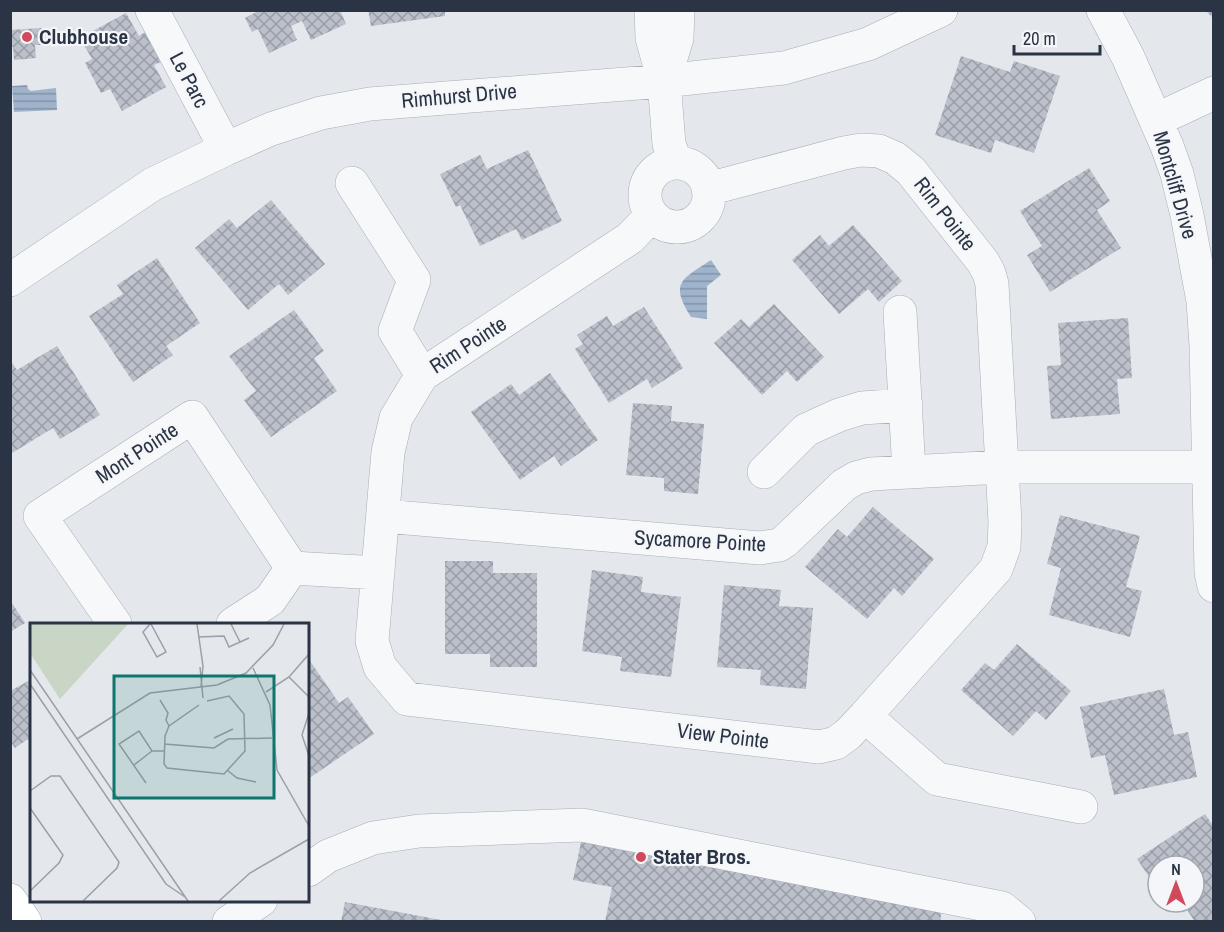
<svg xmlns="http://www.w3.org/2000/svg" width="1224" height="932" viewBox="0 0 1224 932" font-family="'Archivo Narrow',sans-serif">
  <defs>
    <pattern id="water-rules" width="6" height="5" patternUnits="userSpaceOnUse" patternTransform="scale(1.5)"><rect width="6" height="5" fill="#9fb4cc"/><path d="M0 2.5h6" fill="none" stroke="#8293a7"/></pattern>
    <pattern id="building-cross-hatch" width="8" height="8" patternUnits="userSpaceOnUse" patternTransform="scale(1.5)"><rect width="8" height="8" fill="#bbc0ca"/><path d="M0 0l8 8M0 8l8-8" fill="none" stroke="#989da6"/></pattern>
  </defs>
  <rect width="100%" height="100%" fill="#e4e7ec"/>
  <!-- water -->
  <path fill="url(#water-rules)" d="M27 85 28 89 31 91 56 88 57 110 14 112 12 86Z
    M711 260 721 275 707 286V319L691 317C669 283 682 279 711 260Z"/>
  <!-- building -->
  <path fill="url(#building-cross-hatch)" d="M260 10H340L346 24 311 40 302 21 291 26 297 40 269 53 258 29 252 32 245 18Z
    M368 10H445V16L371 26Z
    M1205 10H1214V19Z
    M126 13 139 36 145 32 161 62 154 65 166 87 122 111 110 89 101 93 85 63 92 59 80 38Z
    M42 28 43 45H35L36 58 14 60 13 47H10V30Z
    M961 56 1010 72 1014 61 1060 76 1034 153 995 140 991 153 935 135Z
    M528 150 562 221 522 240 516 229 480 246 460 205 456 207 440 174 480 155 487 169Z
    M1089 168 1110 201 1097 210 1121 248 1050 292 1027 255 1042 246 1020 211Z
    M271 200 325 264 288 295 279 284 248 310 195 248 229 219 237 228Z
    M853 225 902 281 879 302 868 289 839 314 792 260 820 235 829 246Z
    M157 258 200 323 166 346 173 355 133 382 89 316 123 294 117 285Z
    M774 304 824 357 797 382 787 371 762 395 714 343 741 319 749 327Z
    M644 307 683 368 652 388 647 379 609 403 575 349 583 344 577 335 607 316 613 326Z
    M294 310 324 351 314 358 337 391 271 437 244 400 256 391 229 356Z
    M1128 318 1132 378 1117 379 1120 414 1051 419 1047 366 1061 365 1058 323Z
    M57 346 100 415 60 439 53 428 12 453 10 451V360L17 370Z
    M550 373 598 440 561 466 554 456 520 480 471 412 511 384 519 395Z
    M633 403 672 406 671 421 704 424 698 494 664 491V478L626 475Z
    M873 507 934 559 902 596 894 588 867 619 805 567 838 529 847 537Z
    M1060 515 1140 536 1126 587 1142 591 1130 637 1049 615 1061 568 1047 564Z
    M445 561H493V573H537V667H490V654H445Z
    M592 570 643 577 641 592 681 597 671 677 620 671 622 657 582 651Z
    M724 585 781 590 779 606 813 608 806 689 760 685 761 670 717 667Z
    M10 600 25 623 10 632Z
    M1017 644 1071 691 1046 720 1036 711 1013 736 961 690 985 663 994 670Z
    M308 658 339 703 348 697 374 734 308 779Z
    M32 679V745L28 739 15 748 10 741V691Z
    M1164 689 1174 735 1188 732 1197 777 1114 795 1105 755 1091 758 1080 707Z
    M1205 814 1214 827V918L1209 922H1195L1182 902H1194V866H1158V890L1137 859Z
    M583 833 943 903 940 922H605L612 887 573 880Z
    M345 902 441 920V922H341Z"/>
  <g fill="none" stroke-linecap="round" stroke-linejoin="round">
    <!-- minor casing -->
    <g stroke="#a9aeb7" stroke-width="34">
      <path id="minor" d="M152 10 226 149
        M651 10 652 38 664 81 669 144 676 163
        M1103 10 1128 57 1167 146 1177 174 1187 215 1203 301 1206 346 1211 572 1214 586
        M664 81 677 38 678 10
        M1156 120 1214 93
        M645 195a32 32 0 1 1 64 0a32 32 0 1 1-64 0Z
        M352 183 414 280 395 331 422 375
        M651 216 630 238 422 375 396 418 388 452 372 641 380 667 407 699 819 747 836 743 848 734 865 716 996 569 1004 547 1005 522 992 284 989 273 983 262 911 171 895 158 879 151 861 150 844 153 708 189
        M10 280 153 184 226 149 271 129 321 113 370 104 664 81 784 68 868 44 941 10
        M900 312 909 472
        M764 472 806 430 839 415 862 408 906 405
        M383 516 760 548 779 545 785 541 844 485 856 478 871 474 1002 467H1209
        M115 624 40 516 192 417 292 568 378 573
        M233 624 270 600 292 568
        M865 716 937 779 1081 807
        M308 870 328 856 373 838 419 831 582 825 1002 908 1019 922
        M229 922 261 900"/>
    </g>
    <!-- major casing -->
    <g stroke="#a3abb8" stroke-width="34">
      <path id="major" d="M10 900 25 922"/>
    </g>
    <!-- minor -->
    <use href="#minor" stroke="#f7f8fa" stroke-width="33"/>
    <!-- major -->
    <use href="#major" stroke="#fff" stroke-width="33"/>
  </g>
  <!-- markers -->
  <g fill="#d1495b" stroke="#f4f6f9" stroke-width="2">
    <circle cx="27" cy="37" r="6"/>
    <circle cx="641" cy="857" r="6"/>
  </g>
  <g text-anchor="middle" stroke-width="4.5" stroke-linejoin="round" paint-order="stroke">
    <!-- poi labels -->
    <g font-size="21" font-weight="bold" fill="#2b3445" stroke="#f4f6f9" text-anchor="start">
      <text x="39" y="44">Clubhouse</text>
      <text x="653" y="864">Stater Bros.</text>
    </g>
    <!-- street labels -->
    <g font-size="21" fill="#2b3445" stroke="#f4f6f9">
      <text transform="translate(189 80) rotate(62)" y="7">Le Parc</text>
      <text transform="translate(459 96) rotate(-5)" y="7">Rimhurst Drive</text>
      <text transform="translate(1175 185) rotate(74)" y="7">Montcliff Drive</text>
      <text transform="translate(945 214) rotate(52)" y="7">Rim Pointe</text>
      <text transform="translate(468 345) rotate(-33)" y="7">Rim Pointe</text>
      <text transform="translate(137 453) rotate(-33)" y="7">Mont Pointe</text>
      <text transform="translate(700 541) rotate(3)" y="7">Sycamore Pointe</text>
      <text transform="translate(723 736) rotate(7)" y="7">View Pointe</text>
    </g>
  </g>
  <!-- overview -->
  <g transform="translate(30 623)">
    <rect width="279" height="279" fill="#e4e7ec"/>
    <path d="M0 1H98L30 76 0 30Z" fill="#c9d6c5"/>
    <path fill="none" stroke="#9a9fa9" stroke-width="1.5" d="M120 1 113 9 127 34 136 29 121 1M167 1 173 43 171 64M201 1 210 19M168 14 194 13 199 24 219 15M170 44 173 75M223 45 240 82 247 147 279 203M0 47 158 278M259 54 279 74M0 61 136 261 155 274M236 69 259 54 279 31M130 77 138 90 136 97 139 103M169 82 139 103 135 113 134 141 137 145 194 151 215 128 214 91 199 73 177 78M279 90 272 112 279 133M184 115 203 106M47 116 120 70 187 62 216 50 243 22 254 1M134 121 184 125 198 116 242 115M104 142 122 128M197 147 207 155 226 159M116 160 89 121 109 108 122 128H134M0 168 21 153H30L89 239 87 245 53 278M0 185 33 232 29 240 0 268M189 278 220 250 279 216"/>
    <path fill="#0f766e" fill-opacity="0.15" stroke="#0f766e" stroke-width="3" d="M84 53H244V175H84Z"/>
    <rect width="279" height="279" fill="none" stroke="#2b3445" stroke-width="3"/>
  </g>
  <!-- border -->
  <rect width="1224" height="932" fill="none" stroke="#2b3445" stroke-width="24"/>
  <!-- north arrow -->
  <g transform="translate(1176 884)"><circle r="28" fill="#f4f6f9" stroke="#a4a8b1" stroke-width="1.5"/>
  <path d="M0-4.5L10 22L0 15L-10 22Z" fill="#d1495b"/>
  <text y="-9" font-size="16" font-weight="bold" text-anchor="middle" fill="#2b3445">N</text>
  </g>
  <!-- scale -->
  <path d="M1014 45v9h86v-9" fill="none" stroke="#2b3445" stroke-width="3"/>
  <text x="1023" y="45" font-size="18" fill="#2b3445" stroke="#f4f6f9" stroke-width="4.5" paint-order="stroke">20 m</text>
</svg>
